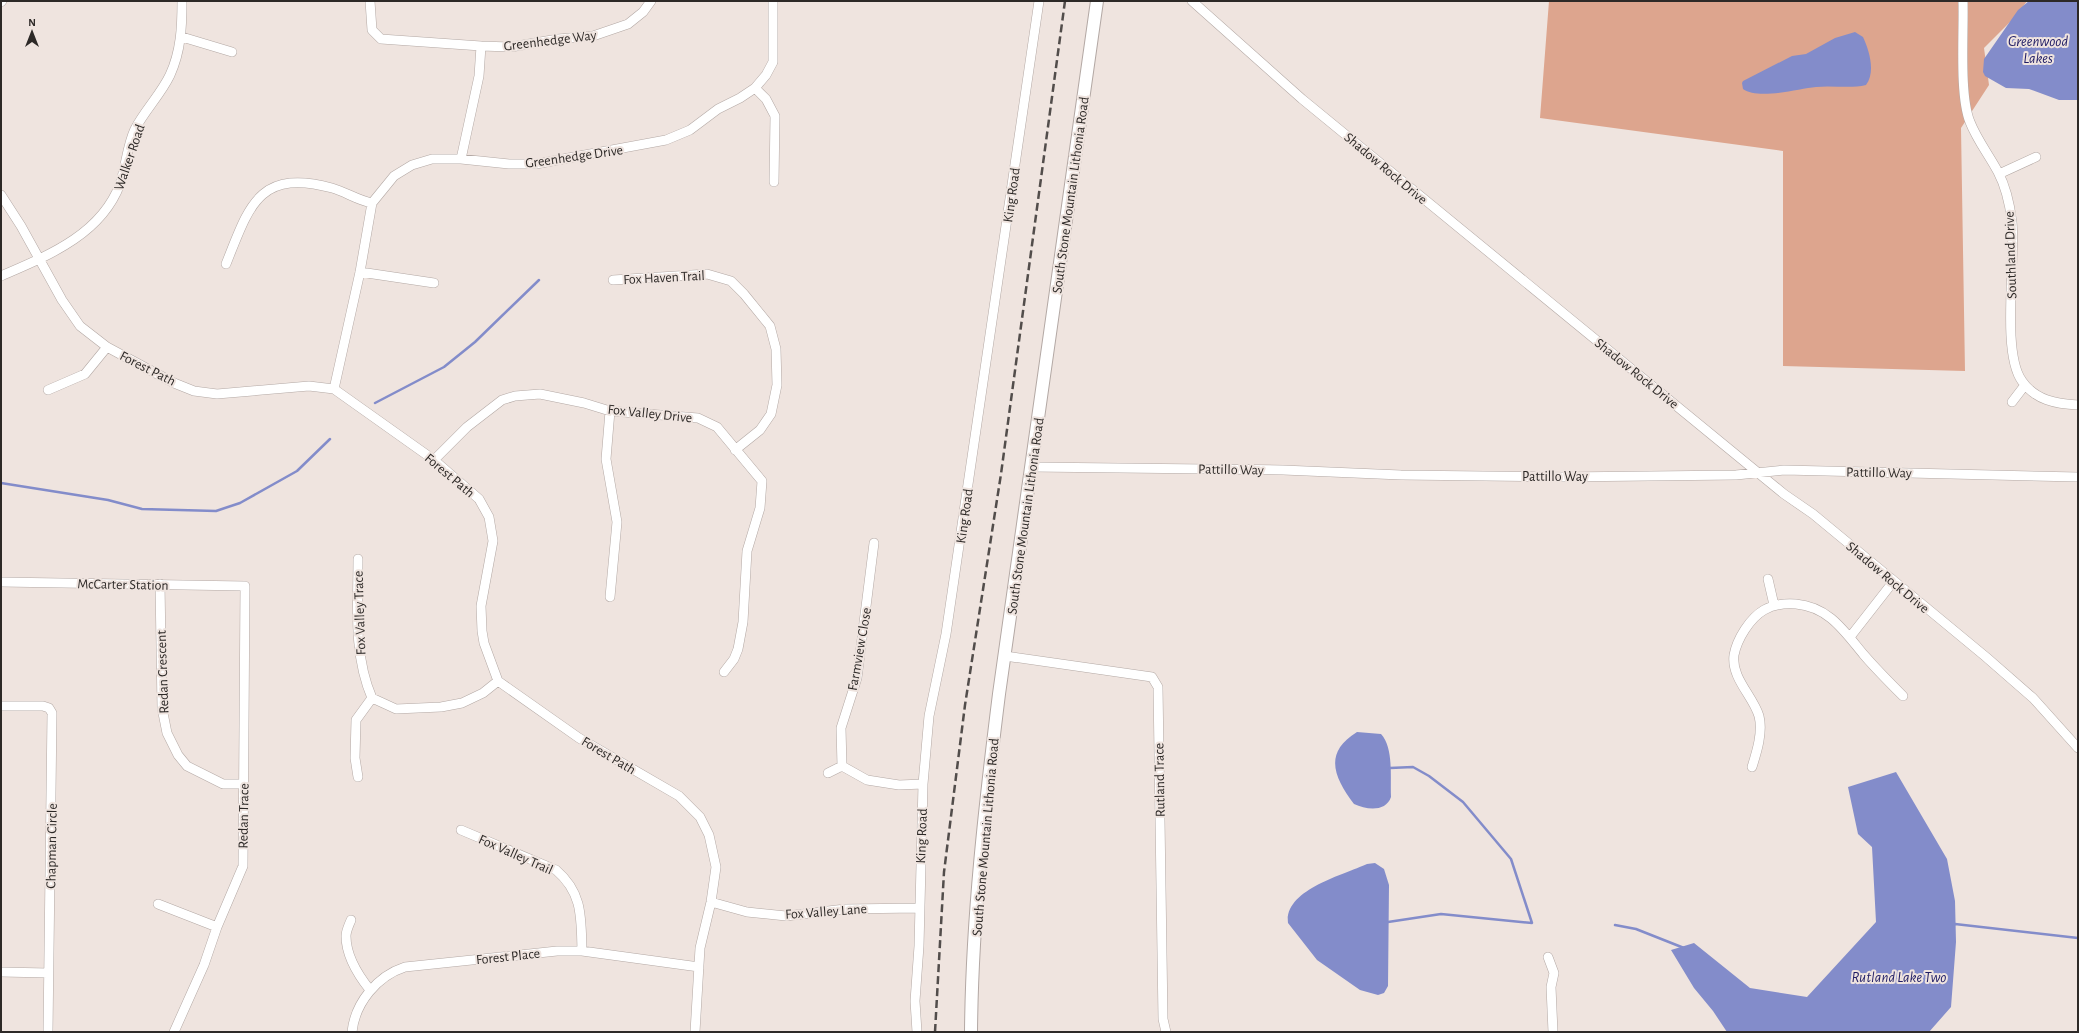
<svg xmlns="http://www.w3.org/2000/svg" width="2079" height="1033" viewBox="0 0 2079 1033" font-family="'Alegreya Sans',sans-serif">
  <rect width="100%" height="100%" fill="#efe4df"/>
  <!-- green -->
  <path fill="#dda58e" d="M1549 1H2027L2017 15 1984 48 1989 85 1961 128 1965 371 1783 366V151L1540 118Z"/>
  <!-- water -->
  <path fill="#838cca" d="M2029 1H2078V100H2059L2029 89 2006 88 1985 76 1983 72 1984 59 2018 10Z
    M1855 32 1863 37C1869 50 1876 72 1866 85 1850 89 1833 85 1816 87 1797 89 1758 100 1743 89L1742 83 1743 81 1792 56 1806 54 1835 38Z
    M1357 732 1381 734C1394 748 1390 778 1391 797 1386 812 1367 810 1354 804 1334 777 1323 753 1357 732Z
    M1896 772 1947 859 1955 901 1956 942 1951 1007 1929 1032H1727L1713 1011 1694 988 1671 950 1694 943 1750 988 1807 997 1876 922 1872 847 1858 834 1848 787Z
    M1375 863 1384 869 1389 885 1388 986 1384 993 1378 995 1360 990 1317 960 1288 923C1284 890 1343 875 1367 864Z"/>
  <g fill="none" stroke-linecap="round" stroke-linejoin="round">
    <!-- stream -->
    <path stroke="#838cca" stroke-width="2.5" d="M375 403 444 367 475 342 539 280
      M1 483 108 500 142 509 216 511 240 503 297 471 330 439
      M1388 922 1441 914 1532 923 1511 859 1463 802 1429 776 1413 767 1390 768
      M1615 925 1636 929 1684 948
      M1954 925 1955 924 2078 938"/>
    <!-- street casing -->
    <g stroke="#b3a8a4" stroke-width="10">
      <path id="street" d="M370 1 372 30 381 39 481 46
        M1192 1 1302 99 1784 494 1813 514 1986 657 2033 698 2078 748
        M1963 1C1964 32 1959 95 1970 122 1977 140 1989 155 1998 172 2006 187 2010 206 2012 222 2016 260 2001 352 2022 381 2035 400 2056 404 2078 405
        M1 2 2 1
        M182 37 232 52
        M755 88 766 99 775 116 774 182
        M461 159 479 76 481 46 511 47 558 39 593 36 628 24 643 12 651 1
        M1999 174 2036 157
        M1 195 21 226 62 300 80 326 107 347 174 383 194 391 217 394 309 386 334 389 434 460 479 499 489 517 493 541 481 606 482 631 484 643 498 681 579 738 679 796 700 817 709 835 716 867 711 902 700 948 695 1032
        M226 264C249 207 258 168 332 188 346 192 357 200 372 203
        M360 272 434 283
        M1 276C47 256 101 235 120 184 126 166 127 146 135 129 145 110 161 94 170 75 181 51 182 27 182 1
        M613 280 707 274 731 281 744 294 770 326 776 349 777 385 771 414 760 430 735 450
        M334 389 360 272 372 203 394 176 412 165 432 159H461L509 164H536L666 140 690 130 718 109 740 98 755 88 766 75 773 62V1
        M48 390 85 374 107 347
        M2012 402 2025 385
        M434 460 467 427 502 400 515 396 540 394 584 403 610 411 698 418 717 427 762 481 760 508 747 551 743 622 738 649 734 659 724 672
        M1032 467 1283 470 1401 475 1563 477 1736 475 1784 470 2078 477
        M358 559C358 606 353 654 372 698L396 709 441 707 462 703 483 693 498 681
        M1768 579 1774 605
        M1 582 245 586 243 866 217 927 204 965 174 1032
        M160 584 162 708 167 733 178 755 187 766 223 784H244
        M610 597 617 522 606 459 610 411
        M1850 637 1893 582
        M1005 656 1152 677 1158 687 1163 1019 1166 1032
        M1 706H43L49 708 52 713 48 1032
        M842 766 841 728 857 678 874 543
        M842 766 867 780 899 785 923 784
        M1752 767C1757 751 1763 732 1759 716 1753 696 1731 678 1734 655 1737 639 1750 618 1764 610 1775 604 1784 603 1796 604 1829 607 1844 631 1864 655 1876 669 1890 683 1903 696
        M828 773 842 766
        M358 777 355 758 356 720 372 698
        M461 830 556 870C583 893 581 918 582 951
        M711 902 747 912 786 916 845 909 918 908
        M158 904 217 927
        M351 920C349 925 346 931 346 936 346 956 358 975 370 990
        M1548 957 1554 973 1551 987 1553 1032
        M1 972 48 973
        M352 1032C355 1003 377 976 405 967L557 951H582L699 967
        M917 1032 915 1001 919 946 923 784 929 716 946 634 1039 1"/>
    </g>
    <!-- secondary casing -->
    <g stroke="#b3a8a4" stroke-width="14">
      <path id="secondary" d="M971 1032C972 919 985 806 999 694L1097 1"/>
    </g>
    <!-- street -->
    <use href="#street" stroke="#fff" stroke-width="9"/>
    <!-- secondary -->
    <use href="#secondary" stroke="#fff" stroke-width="12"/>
    <!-- rail -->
    <path stroke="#524d4b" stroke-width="2.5" stroke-dasharray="8 4" stroke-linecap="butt" d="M935 1032 944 872 965 705 1001 474 1065 1"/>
  </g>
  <g text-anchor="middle" stroke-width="4" stroke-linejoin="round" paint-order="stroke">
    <!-- street labels -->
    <g font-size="14" fill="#2d2927" stroke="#efe4df">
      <text transform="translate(550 40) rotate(-7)" y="5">Greenhedge Way</text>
      <text transform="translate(574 156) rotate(-8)" y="5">Greenhedge Drive</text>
      <text transform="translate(129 157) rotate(-71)" y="5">Walker Road</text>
      <text transform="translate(1386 168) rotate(40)" y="5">Shadow Rock Drive</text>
      <text transform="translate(1011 195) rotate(-82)" y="5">King Road</text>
      <text transform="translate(1070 195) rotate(-82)" y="5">South Stone Mountain Lithonia Road</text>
      <text transform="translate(2010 255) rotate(-92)" y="5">Southland Drive</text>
      <text transform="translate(664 277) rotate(-3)" y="5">Fox Haven Trail</text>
      <text transform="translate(148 368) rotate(27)" y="5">Forest Path</text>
      <text transform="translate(1637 373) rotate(39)" y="5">Shadow Rock Drive</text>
      <text transform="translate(650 413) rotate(6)" y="5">Fox Valley Drive</text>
      <text transform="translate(1231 469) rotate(1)" y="5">Pattillo Way</text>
      <text transform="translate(1879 472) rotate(1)" y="5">Pattillo Way</text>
      <text transform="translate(450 475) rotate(40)" y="5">Forest Path</text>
      <text x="1555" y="481">Pattillo Way</text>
      <text transform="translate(964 516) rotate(-82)" y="5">King Road</text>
      <text transform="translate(1025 516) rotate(-82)" y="5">South Stone Mountain Lithonia Road</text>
      <text transform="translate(1888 577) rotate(40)" y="5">Shadow Rock Drive</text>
      <text transform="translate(123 584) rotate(1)" y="5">McCarter Station</text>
      <text transform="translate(359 613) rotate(-92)" y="5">Fox Valley Trace</text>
      <text transform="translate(859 649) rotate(-80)" y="5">Farmview Close</text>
      <text transform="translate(162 672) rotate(-92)" y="5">Redan Crescent</text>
      <text transform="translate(609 755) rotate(31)" y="5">Forest Path</text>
      <text transform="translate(1159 780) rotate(-91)" y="5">Rutland Trace</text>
      <text transform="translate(243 816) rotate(-89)" y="5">Redan Trace</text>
      <text transform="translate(921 836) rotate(-88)" y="5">King Road</text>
      <text transform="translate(985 837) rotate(-85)" y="5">South Stone Mountain Lithonia Road</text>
      <text transform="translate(51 846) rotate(-89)" y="5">Chapman Circle</text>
      <text transform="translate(516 854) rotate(24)" y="5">Fox Valley Trail</text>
      <text transform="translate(826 911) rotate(-4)" y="5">Fox Valley Lane</text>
      <text transform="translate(508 956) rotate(-6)" y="5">Forest Place</text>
    </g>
    <!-- water labels -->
    <g font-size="15" font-style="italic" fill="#1f1c64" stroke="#efe4df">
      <text x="2038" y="46">Greenwood<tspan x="2038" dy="17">Lakes</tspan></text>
      <text x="1899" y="982">Rutland Lake Two</text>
    </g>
  </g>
  <!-- border -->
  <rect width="2079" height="1033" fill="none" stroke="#2d2927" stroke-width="4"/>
  <!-- north arrow -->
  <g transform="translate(32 32)" stroke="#efe4df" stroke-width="3" paint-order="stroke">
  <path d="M0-3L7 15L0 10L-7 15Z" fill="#2d2927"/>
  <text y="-6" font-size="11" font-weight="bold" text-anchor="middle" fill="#2d2927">N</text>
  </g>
</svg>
